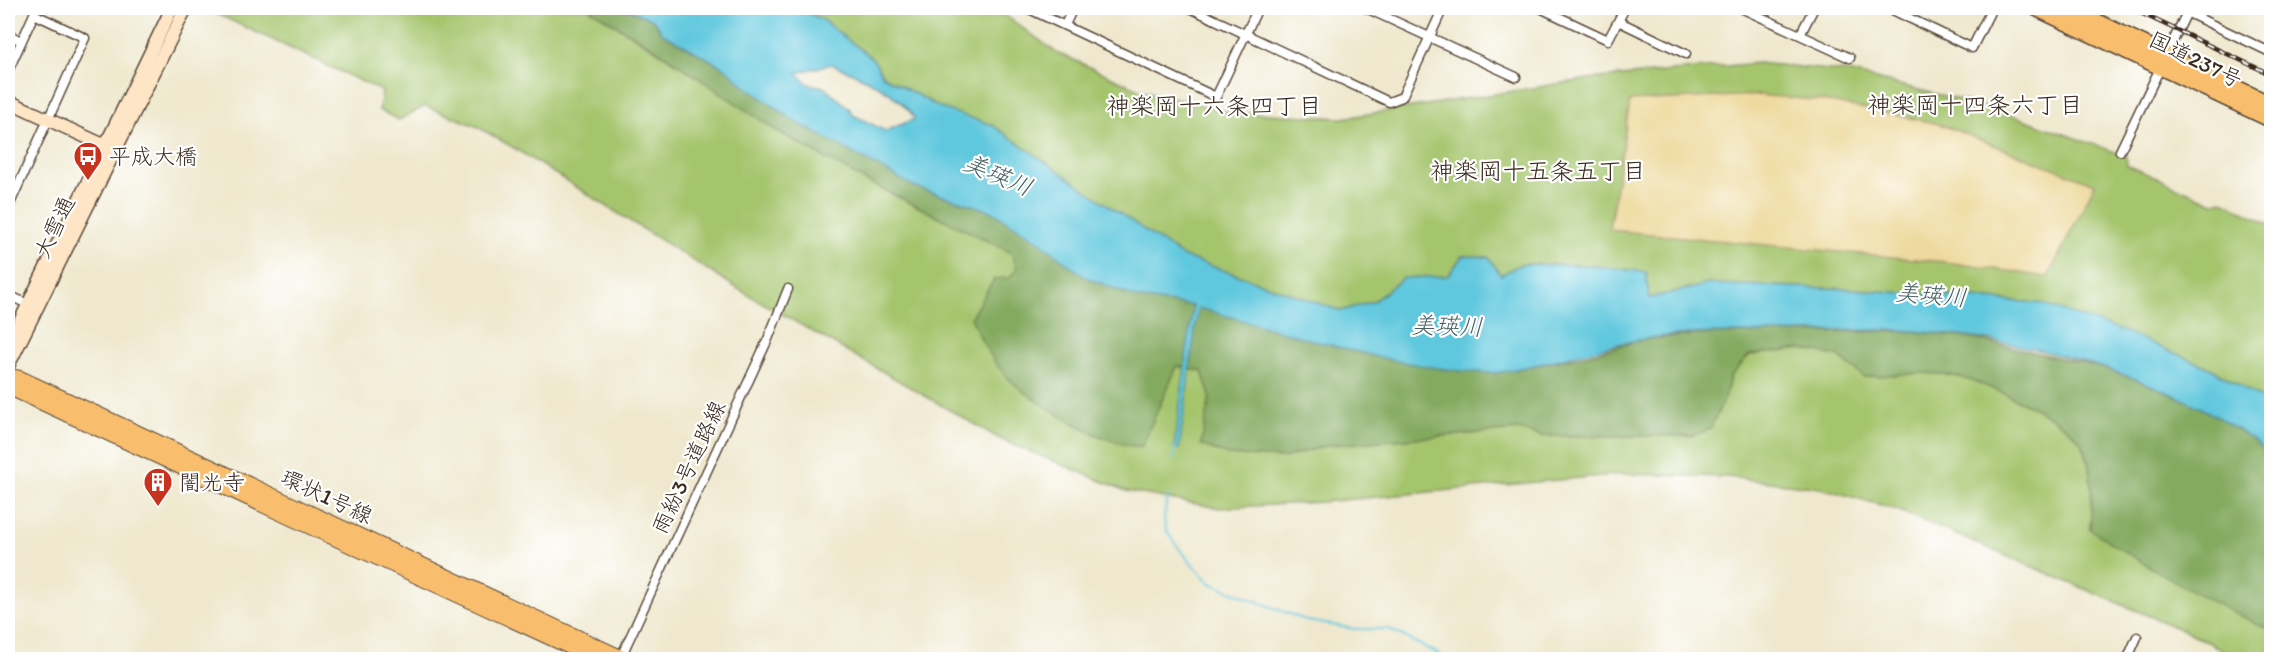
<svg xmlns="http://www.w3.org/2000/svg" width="2279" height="667" viewBox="0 0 2279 667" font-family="Itim,'Klee One',sans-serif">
  <rect width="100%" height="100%" fill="#fff"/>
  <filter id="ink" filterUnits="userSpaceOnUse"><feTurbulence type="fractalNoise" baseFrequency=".0167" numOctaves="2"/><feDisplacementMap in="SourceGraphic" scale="12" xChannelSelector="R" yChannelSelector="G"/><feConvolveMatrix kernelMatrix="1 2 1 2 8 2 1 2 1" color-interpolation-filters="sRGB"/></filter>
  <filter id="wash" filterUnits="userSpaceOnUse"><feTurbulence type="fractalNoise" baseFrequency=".008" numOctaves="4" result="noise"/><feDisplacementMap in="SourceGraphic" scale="24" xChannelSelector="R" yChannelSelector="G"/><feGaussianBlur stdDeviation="1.35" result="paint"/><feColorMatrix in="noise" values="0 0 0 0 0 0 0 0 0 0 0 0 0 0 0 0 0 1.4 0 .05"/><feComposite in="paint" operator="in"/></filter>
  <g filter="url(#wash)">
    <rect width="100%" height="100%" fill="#efe8ce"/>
    <!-- green -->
    <path fill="#a5c56d" stroke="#707846" stroke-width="1.5" d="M204 8H588L868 182 1013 253 1017 269 1009 278 1169 385 1177 366 1202 371 1210 396 1202 445 1228 455 1283 458 1329 445 1518 430 1542 436 1725 398 1730 377 1750 355 1801 349 1838 356 1864 377C1892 375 1922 371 1950 375 1978 379 2075 421 2084 448 2092 470 2093 505 2090 529L2229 610 2271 630V659H2240L2194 635 1895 509 1821 488 1727 477 1623 474 1323 502 1218 508 1126 491 1002 440 740 290 514 148 476 126 425 106 399 120 379 110 382 91Z
      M795 8H995L1056 52 1141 90 1230 112 1343 118 1589 79 1758 63 1848 72 1995 109 2126 156 2127 165 2213 203 2222 200 2271 225V404L2210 368 2039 303 1851 289 1709 284 1649 298 1646 272 1588 265 1521 264 1501 275 1488 257 1462 256 1448 276 1403 278 1374 301 1341 311 1182 256 992 126 941 108 883 76 873 59 821 19Z"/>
    <!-- forest -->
    <path fill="#84aa60" stroke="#606a3f" stroke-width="1.5" d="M588 8H625L654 20 662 33 725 68 745 86 915 187 991 211 1137 298 1193 306 1305 337 1443 369 1496 373 1582 356 1645 339 1709 334 1911 331 1966 337 2092 365 2132 377 2206 409 2252 438 2271 455V630C2208 601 2147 568 2090 529 2093 506 2092 470 2084 447 2074 421 1978 379 1950 375 1922 371 1892 375 1864 377L1838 356 1801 349 1749 355 1730 377 1725 398 1710 429 1691 436H1542L1518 430 1329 445 1283 458 1228 455 1201 445 1210 396 1202 371 1177 366 1142 446C1108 449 1027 399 1004 374 990 357 979 337 971 317L994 279 1009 278 1017 269 1012 253 868 182 780 133 654 48Z"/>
    <!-- sand -->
    <path fill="#eeda9e" stroke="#94825e" stroke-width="1.5" d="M1757 95 1825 101 1939 124 2095 184 2048 277 1946 262 1609 230 1630 101Z"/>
    <!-- water -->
    <path fill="#61c8de" stroke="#4e797e" stroke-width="1.5" fill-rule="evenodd" d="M625 8H795L821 19 873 59 883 76 941 108 992 125 1182 256 1341 311 1374 301 1403 278 1448 276 1462 256 1488 257 1501 275 1521 264 1588 265 1646 272 1649 298 1709 284 1851 289 2039 303 2125 332 2210 368 2271 404V455C2184 379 2027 339 1913 331 1868 328 1823 332 1779 333 1735 333 1688 332 1645 339 1607 345 1569 358 1531 366 1518 368 1505 373 1492 373 1397 370 1291 333 1198 308L1179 449 1174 448 1193 306 1137 298 1085 277 1036 239 991 211 915 187 796 122 745 86 725 68 662 33 654 20ZM831 64C861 76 897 91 915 119L885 131 853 115 849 108 824 87 808 84 797 73Z"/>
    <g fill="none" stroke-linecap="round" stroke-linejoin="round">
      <!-- stream -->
      <path stroke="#61c8de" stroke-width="2" d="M1174 459 1176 447
        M1168 496C1166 506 1162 519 1166 529 1171 541 1202 576 1212 584L1308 621 1355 629H1389L1446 658"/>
    </g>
  </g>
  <g filter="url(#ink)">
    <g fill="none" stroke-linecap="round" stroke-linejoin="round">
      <!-- street casing -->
      <g stroke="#564638" stroke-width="11">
        <path id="street" d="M1027 8 1216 97 1258 8
          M1190 8 1389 102 1402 97 1443 8
          M1366 8 1516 77
          M1540 8 1608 40 1625 8
          M1741 8 1850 58
          M1888 8 1972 48 1992 8
          M2186 12 2272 53
          M1618 21 1686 54
          M1065 25 1073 8
          M8 34 21 41
          M1800 35 1814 8
          M8 71 34 14 85 38 8 208
          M2120 151 2189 8
          M8 295 32 306
          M620 659 768 339 788 289
          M2127 660 2137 637"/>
      </g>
      <!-- secondary casing -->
      <g stroke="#564638" stroke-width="15">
        <path id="secondary" d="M8 101 110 148
          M8 346 172 8
          M8 366 186 8"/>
      </g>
      <!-- primary casing -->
      <g stroke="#564638" stroke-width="16">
        <path id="primary" d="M8 376 20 378 627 660
          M8 382 14 390 598 660"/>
      </g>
      <!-- highway casing -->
      <g stroke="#564638" stroke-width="18">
        <path id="highway" d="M2036 8 2272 120
          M2068 8 2272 105"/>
      </g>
      <!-- street -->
      <use href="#street" stroke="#fff" stroke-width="8"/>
      <!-- secondary -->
      <use href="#secondary" stroke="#fde5c5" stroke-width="12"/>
      <!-- primary -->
      <use href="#primary" stroke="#f9be6d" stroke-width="14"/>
      <!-- highway -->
      <use href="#highway" stroke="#f9be6d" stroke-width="15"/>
      <!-- rail casing -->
      <g stroke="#3b2a1e" stroke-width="4.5">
        <path id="rail" d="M2130 8 2272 75"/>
      </g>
      <!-- rail -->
      <use href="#rail" stroke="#fff" stroke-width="2" stroke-dasharray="7" stroke-linecap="butt"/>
    </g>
  </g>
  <!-- icons -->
  <defs>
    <g id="bus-pin" transform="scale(1.5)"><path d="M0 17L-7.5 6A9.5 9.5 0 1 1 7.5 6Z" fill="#c8321e" stroke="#fff"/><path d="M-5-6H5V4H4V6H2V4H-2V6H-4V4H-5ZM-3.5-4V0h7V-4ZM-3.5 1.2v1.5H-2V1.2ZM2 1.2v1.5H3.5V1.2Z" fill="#fff"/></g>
    <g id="building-pin" transform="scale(1.5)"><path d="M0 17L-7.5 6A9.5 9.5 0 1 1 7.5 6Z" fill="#c8321e" stroke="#fff"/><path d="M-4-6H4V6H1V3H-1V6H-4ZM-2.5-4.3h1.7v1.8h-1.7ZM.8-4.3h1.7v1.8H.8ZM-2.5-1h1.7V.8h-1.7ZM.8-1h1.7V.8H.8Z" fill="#fff"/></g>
  </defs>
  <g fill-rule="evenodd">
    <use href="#bus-pin" x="88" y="156"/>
    <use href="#building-pin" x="158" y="482"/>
  </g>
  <g text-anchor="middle" stroke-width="4.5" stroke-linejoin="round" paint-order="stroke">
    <!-- street labels -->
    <g font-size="22" fill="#3b2a1e" stroke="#fff">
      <text transform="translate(2196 59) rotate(26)" y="8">国道237号</text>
      <text transform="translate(54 227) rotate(-65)" y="8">大雪通</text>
      <text transform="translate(688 467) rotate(-65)" y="8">雨紛3号道路線</text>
      <text transform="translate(327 496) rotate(25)" y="8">環状1号線</text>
    </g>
    <!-- poi labels -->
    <g font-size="22" fill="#3b2a1e" stroke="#fff" text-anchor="start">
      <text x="109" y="164">平成大橋</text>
      <text x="179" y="490">闇光寺</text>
    </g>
    <!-- neighbourhood labels -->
    <g font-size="24" fill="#3b2a1e" stroke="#fff">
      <text x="1975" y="113">神楽岡十四条六丁目</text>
      <text x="1214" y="114">神楽岡十六条四丁目</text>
      <text x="1538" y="179">神楽岡十五条五丁目</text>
    </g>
    <!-- water labels -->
    <g font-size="24" font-style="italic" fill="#486161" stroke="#fff">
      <text transform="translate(998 175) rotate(23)" y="8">美瑛川</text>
      <text transform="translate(1931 295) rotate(5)" y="8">美瑛川</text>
      <text transform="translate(1447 326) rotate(2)" y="8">美瑛川</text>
    </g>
  </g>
  <!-- margin -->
  <rect width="2279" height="667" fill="none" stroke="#fff" stroke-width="30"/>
</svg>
